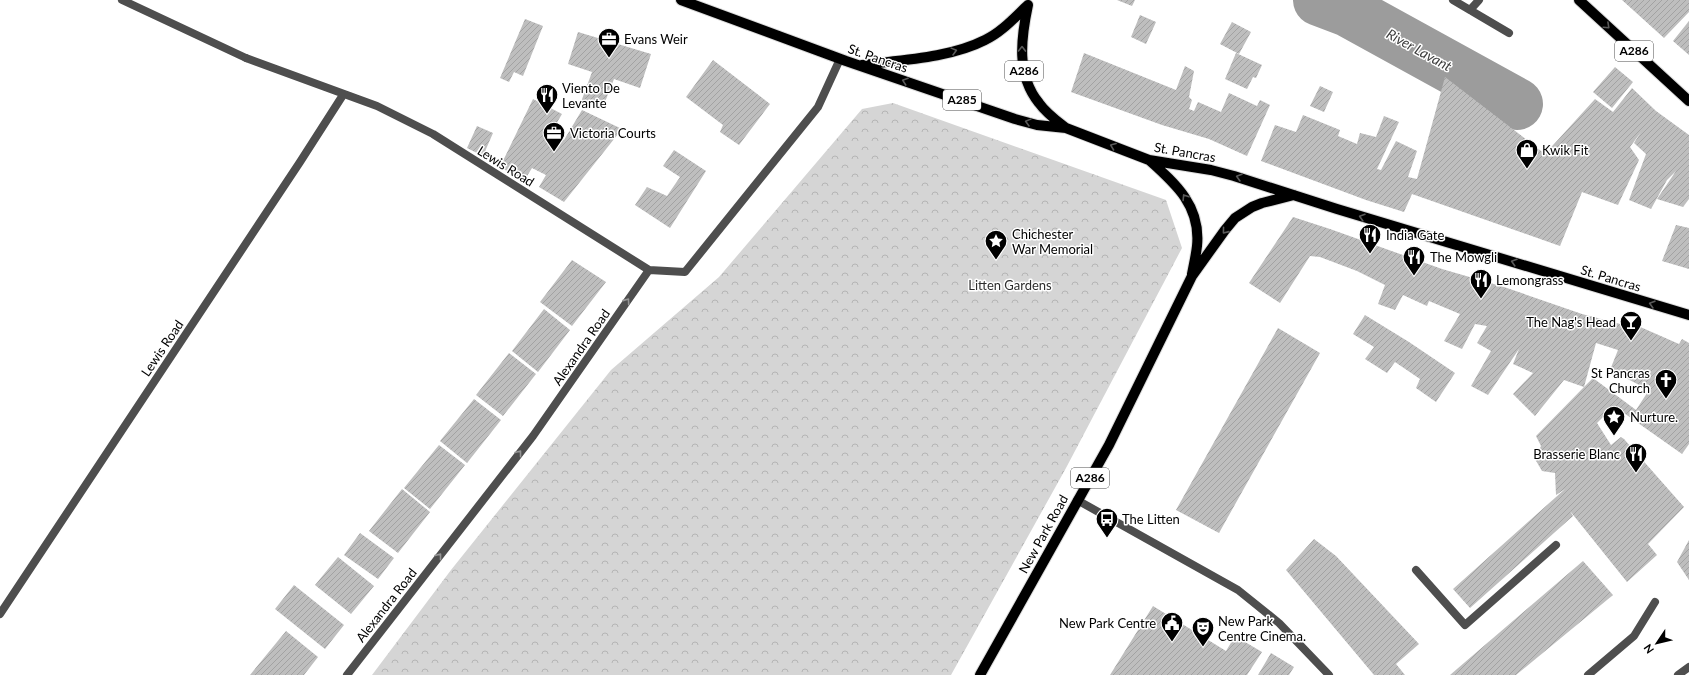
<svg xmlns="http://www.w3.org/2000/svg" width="1689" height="675" viewBox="0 0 1689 675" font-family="Lato,sans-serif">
  <defs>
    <pattern id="park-crowns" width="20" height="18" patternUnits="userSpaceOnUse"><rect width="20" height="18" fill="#d5d5d5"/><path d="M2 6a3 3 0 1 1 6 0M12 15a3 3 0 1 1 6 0" fill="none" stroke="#b5b5b5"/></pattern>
    <pattern id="building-hatch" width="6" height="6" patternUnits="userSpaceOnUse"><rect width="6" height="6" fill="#bebebe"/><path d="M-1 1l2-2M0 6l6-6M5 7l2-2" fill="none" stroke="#a2a2a2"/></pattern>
  </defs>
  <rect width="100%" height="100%" fill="#fff"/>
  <!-- park -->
  <path fill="url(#park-crowns)" d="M893 103 1166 200 1182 248 1066 468 951 675H372L451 570 611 370 719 277 862 109Z"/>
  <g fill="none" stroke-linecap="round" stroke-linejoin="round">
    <!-- river -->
    <path stroke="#9c9c9c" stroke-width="52" d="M1319 0 1348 11 1517 104"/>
  </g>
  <!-- building -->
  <path fill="url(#building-hatch)" fill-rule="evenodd" d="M1117 0H1135L1132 6Z
    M1622 0H1689V12L1664 38Z
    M1140 15 1156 22 1146 44 1131 37Z
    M525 19 543 26 523 76 514 72 509 82 500 78Z
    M1689 21V55L1673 41Z
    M1232 22 1251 32 1239 54 1220 44Z
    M578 32 651 54 640 88 614 79 603 107 581 102 592 72 568 64Z
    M1084 53 1176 90 1185 66 1194 71 1189 97 1192 100 1189 109 1194 111 1198 102 1221 112 1229 93 1257 106 1260 100 1270 105 1247 156 1209 139 1162 125 1071 92Z
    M1236 53 1262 65 1256 78 1253 77 1247 89 1225 79Z
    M713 60 770 104 739 145 720 132 723 125 686 97Z
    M1615 67 1633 82 1612 108 1593 92Z
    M1445 77 1545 154 1595 99 1613 112 1632 88 1656 111 1689 135V199L1683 207 1657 199 1676 171 1667 180 1651 209 1629 200 1646 154 1634 143 1641 132 1630 147 1639 160 1618 205 1582 192 1560 246 1412 194 1404 212 1366 200 1261 161 1275 125 1296 132 1303 115 1340 130 1338 136 1357 144 1360 133 1376 137 1384 116 1399 122 1377 169 1381 170 1396 141 1417 151 1408 177 1417 179Z
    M1320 86 1333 92 1324 112 1310 106Z
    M533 99 562 114 549 136 564 140 582 110 622 129 564 202 539 187 546 175 532 168 524 181 500 167Z
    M477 126 493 133 483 156 467 148Z
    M674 150 706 171 670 228 635 205 647 187 667 196 680 177 663 166Z
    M1293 217 1330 229 1442 269 1504 287 1582 314 1628 326 1629 322 1679 344 1682 339 1689 343V444L1682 454 1614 406 1597 423 1611 445 1621 437 1624 439 1684 507 1648 544 1657 555 1627 582 1570 511 1573 516 1470 608 1453 589 1565 489 1556 495 1555 473 1542 471 1535 459 1541 446 1536 436 1584 387 1564 380 1535 416 1513 394 1533 373 1513 364 1519 349 1488 395 1471 386 1491 351 1477 343 1487 326 1475 324 1462 349 1444 341 1460 314 1429 301 1427 306 1403 295 1395 310 1378 304 1385 285 1357 271 1320 257 1310 256 1280 303 1249 283ZM1596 343 1618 350 1610 370 1649 390 1636 410 1593 378 1584 387Z
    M1676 225 1689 228V269L1662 261Z
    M572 260 606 282 572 326 540 302Z
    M544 309 570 330 538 372 512 351Z
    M1365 315 1409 342 1455 373 1436 402 1416 388 1420 379 1395 362 1387 373 1365 359 1374 347 1353 334Z
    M1278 328 1320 353 1219 533 1176 510Z
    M509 353 536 374 503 416 476 395Z
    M474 399 501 420 467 463 440 441Z
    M439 445 465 465 430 509 404 488Z
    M402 489 430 512 398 553 369 531Z
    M360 533 394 558 378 579 344 555Z
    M1314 539 1336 556 1419 644 1396 664 1405 675H1374L1286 570Z
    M1689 540V580L1677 562Z
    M338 557 374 586 351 614 315 585Z
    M1583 561 1613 595 1516 675H1450Z
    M294 585 344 625 325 649 275 609Z
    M1153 606 1226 651 1235 636 1262 652 1247 675H1110Z
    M286 631 318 657 304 675H250Z
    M1271 653 1294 667 1289 675H1258Z"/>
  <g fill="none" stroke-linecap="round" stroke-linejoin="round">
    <!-- primary casing -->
    <g stroke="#dbdbdb" stroke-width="12">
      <path id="primary" d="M681 0 846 61 1015 119 1037 125 1066 128 1149 160 1211 170 1234 176 1337 209 1689 315
        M1579 0 1689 101
        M1028 5C1021 38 1016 75 1039 103 1046 113 1057 121 1066 128
        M862 65C901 60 950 58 985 40 1002 32 1015 17 1028 5
        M1149 160C1176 184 1201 206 1197 246 1196 255 1194 264 1192 274
        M980 675 1109 445 1192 276 1225 230 1235 218 1252 207 1262 203 1294 195"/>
    </g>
    <!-- lane -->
    <path stroke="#4e4e4e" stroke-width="8" d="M122 0 246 58
      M1453 0 1509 33
      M1470 10 1479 0
      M1077 500 1238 590 1279 623 1329 675
      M1416 570 1465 625 1556 545
      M1588 675 1634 636 1655 602"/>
    <!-- street -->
    <path stroke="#4e4e4e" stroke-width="8" d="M246 58 377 106 433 134 649 270 685 272 818 107 840 59
      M0 614 300 162 343 95
      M347 675 533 436 649 270
      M1678 675 1689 667"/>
    <!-- primary -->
    <use href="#primary" stroke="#000" stroke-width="10"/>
  </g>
  <!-- one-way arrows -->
  <defs><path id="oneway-chevron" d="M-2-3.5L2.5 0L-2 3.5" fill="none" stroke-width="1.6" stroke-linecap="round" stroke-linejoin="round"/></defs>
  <g stroke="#595959">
    <use href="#oneway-chevron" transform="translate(1607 26) rotate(43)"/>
    <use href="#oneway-chevron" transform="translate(1022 49) rotate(-89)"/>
    <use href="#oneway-chevron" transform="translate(954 51) rotate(-15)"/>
    <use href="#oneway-chevron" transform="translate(905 81) rotate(-161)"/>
    <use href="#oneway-chevron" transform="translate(1028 122) rotate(-165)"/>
    <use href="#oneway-chevron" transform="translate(1113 146) rotate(-159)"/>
    <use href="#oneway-chevron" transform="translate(1239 177) rotate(-164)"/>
    <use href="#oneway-chevron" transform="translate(1185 197) rotate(-122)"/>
    <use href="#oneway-chevron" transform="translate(1362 217) rotate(-163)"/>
    <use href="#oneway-chevron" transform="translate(1225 231) rotate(129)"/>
    <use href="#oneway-chevron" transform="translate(1514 262) rotate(-163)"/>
    <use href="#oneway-chevron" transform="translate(1652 304) rotate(-164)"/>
  </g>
  <g stroke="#959595">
    <use href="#oneway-chevron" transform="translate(627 301) rotate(-55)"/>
    <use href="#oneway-chevron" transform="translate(519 453) rotate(-52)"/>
    <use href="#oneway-chevron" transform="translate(439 556) rotate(-52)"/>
  </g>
  <!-- icons -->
  <defs>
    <g id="office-pin" transform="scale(1.15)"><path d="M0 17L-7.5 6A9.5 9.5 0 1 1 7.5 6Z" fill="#000" stroke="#fff"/><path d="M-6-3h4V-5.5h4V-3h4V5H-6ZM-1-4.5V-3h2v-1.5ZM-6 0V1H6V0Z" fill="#fff"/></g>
    <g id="restaurant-pin" transform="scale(1.15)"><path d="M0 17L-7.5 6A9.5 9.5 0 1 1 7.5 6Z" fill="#000" stroke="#fff"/><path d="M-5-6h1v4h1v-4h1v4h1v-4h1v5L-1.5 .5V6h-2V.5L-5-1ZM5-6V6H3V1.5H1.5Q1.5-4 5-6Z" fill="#fff"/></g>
    <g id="shop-pin" transform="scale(1.15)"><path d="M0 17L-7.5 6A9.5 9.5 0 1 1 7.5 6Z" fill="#000" stroke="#fff"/><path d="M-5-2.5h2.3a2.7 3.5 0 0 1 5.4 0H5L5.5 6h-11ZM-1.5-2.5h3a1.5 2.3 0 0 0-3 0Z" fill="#fff"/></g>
    <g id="sight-pin" transform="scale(1.15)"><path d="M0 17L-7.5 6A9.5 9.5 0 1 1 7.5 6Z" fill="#000" stroke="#fff"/><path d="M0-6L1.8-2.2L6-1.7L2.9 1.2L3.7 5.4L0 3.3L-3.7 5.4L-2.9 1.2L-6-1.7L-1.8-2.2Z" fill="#fff"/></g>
    <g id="bar-pin" transform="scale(1.15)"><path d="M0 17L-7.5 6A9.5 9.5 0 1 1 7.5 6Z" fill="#000" stroke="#fff"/><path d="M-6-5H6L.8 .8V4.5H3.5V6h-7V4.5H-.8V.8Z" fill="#fff"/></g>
    <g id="church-pin" transform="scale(1.15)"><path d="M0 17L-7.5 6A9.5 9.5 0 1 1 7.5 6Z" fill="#000" stroke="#fff"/><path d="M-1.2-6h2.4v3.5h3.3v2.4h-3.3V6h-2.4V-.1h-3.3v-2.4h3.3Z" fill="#fff"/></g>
    <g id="bus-pin" transform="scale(1.15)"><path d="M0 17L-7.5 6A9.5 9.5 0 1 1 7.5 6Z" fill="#000" stroke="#fff"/><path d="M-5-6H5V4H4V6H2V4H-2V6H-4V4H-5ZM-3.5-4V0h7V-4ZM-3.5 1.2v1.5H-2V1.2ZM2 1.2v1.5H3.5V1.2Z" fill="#fff"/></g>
    <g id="civic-pin" transform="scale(1.15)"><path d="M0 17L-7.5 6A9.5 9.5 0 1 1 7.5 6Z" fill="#000" stroke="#fff"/><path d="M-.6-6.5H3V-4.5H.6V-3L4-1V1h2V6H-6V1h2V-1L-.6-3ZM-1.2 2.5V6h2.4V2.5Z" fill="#fff"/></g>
    <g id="theatre-pin" transform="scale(1.15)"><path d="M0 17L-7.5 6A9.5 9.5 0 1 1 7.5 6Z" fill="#000" stroke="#fff"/><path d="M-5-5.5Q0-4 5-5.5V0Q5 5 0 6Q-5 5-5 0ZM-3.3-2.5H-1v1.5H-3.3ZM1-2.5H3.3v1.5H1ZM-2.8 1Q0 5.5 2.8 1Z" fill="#fff"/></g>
  </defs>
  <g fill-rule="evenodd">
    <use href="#office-pin" x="609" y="39"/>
    <use href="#restaurant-pin" x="547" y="95"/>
    <use href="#office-pin" x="554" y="133"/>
    <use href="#shop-pin" x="1527" y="150"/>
    <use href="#restaurant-pin" x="1370" y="235"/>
    <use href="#sight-pin" x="996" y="241"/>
    <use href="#restaurant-pin" x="1414" y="257"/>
    <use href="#restaurant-pin" x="1481" y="280"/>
    <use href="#bar-pin" x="1631" y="322"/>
    <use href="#church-pin" x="1666" y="380"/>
    <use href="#sight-pin" x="1614" y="417"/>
    <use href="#restaurant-pin" x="1636" y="454"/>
    <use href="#bus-pin" x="1107" y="519"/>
    <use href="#civic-pin" x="1172" y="623"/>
    <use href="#theatre-pin" x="1203" y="628"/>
  </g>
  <g text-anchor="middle" stroke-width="3" stroke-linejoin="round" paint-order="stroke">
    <!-- shield labels -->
    <g fill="#fff" stroke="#4c4c4c" stroke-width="1">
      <rect x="1615" y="41" width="38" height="20" rx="3"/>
      <rect x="1005" y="61" width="38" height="20" rx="3"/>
      <rect x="943" y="90" width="38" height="20" rx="3"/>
      <rect x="1071" y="468" width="38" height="20" rx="3"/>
    </g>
    <g font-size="12" font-weight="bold" fill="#000">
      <text x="1634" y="55">A286</text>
      <text x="1024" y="75">A286</text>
      <text x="962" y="104">A285</text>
      <text x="1090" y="482">A286</text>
    </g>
    <!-- poi labels -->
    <g font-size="13" fill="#000" stroke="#fff" text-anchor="start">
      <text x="624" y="44">Evans Weir</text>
      <text x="562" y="93">Viento De<tspan x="562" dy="15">Levante</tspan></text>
      <text x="570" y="138">Victoria Courts</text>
      <text x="1542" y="155">Kwik Fit</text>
      <text x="1012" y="239">Chichester<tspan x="1012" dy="15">War Memorial</tspan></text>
      <text x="1386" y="240">India Gate</text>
      <text x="1430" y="262">The Mowgli</text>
      <text x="1496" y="285">Lemongrass</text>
      <text x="1616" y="327" text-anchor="end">The Nag's Head</text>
      <text x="1650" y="378" text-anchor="end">St Pancras<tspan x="1650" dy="15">Church</tspan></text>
      <text x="1630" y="422">Nurture.</text>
      <text x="1620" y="459" text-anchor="end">Brasserie Blanc</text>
      <text x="1122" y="524">The Litten</text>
      <text x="1218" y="626">New Park<tspan x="1218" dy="15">Centre Cinema.</tspan></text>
      <text x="1156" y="628" text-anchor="end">New Park Centre</text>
    </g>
    <!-- street labels -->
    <g font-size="13" fill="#000" stroke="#fff">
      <text transform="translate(878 58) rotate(19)" y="5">St. Pancras</text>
      <text transform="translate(1185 152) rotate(10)" y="5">St. Pancras</text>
      <text transform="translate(506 166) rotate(32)" y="5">Lewis Road</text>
      <text transform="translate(1611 278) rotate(17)" y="5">St. Pancras</text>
      <text transform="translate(581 347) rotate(-55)" y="5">Alexandra Road</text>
      <text transform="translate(162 348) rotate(-56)" y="5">Lewis Road</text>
      <text transform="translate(1043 534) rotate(-61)" y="5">New Park Road</text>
      <text transform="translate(386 605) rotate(-52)" y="5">Alexandra Road</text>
    </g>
    <!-- park labels -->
    <g font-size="13" fill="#2c2c2c" stroke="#fff">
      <text x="1010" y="290">Litten Gardens</text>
    </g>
    <!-- water labels -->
    <g font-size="14" font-style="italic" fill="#3d3d3d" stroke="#fff">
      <text transform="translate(1419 50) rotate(29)" y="5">River Lavant</text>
    </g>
  </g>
  <!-- north arrow -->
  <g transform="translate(1657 643) rotate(235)" stroke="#ffffff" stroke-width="3" paint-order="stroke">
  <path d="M0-3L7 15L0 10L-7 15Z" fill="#000000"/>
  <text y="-6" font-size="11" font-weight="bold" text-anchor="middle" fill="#000000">N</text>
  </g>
</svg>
